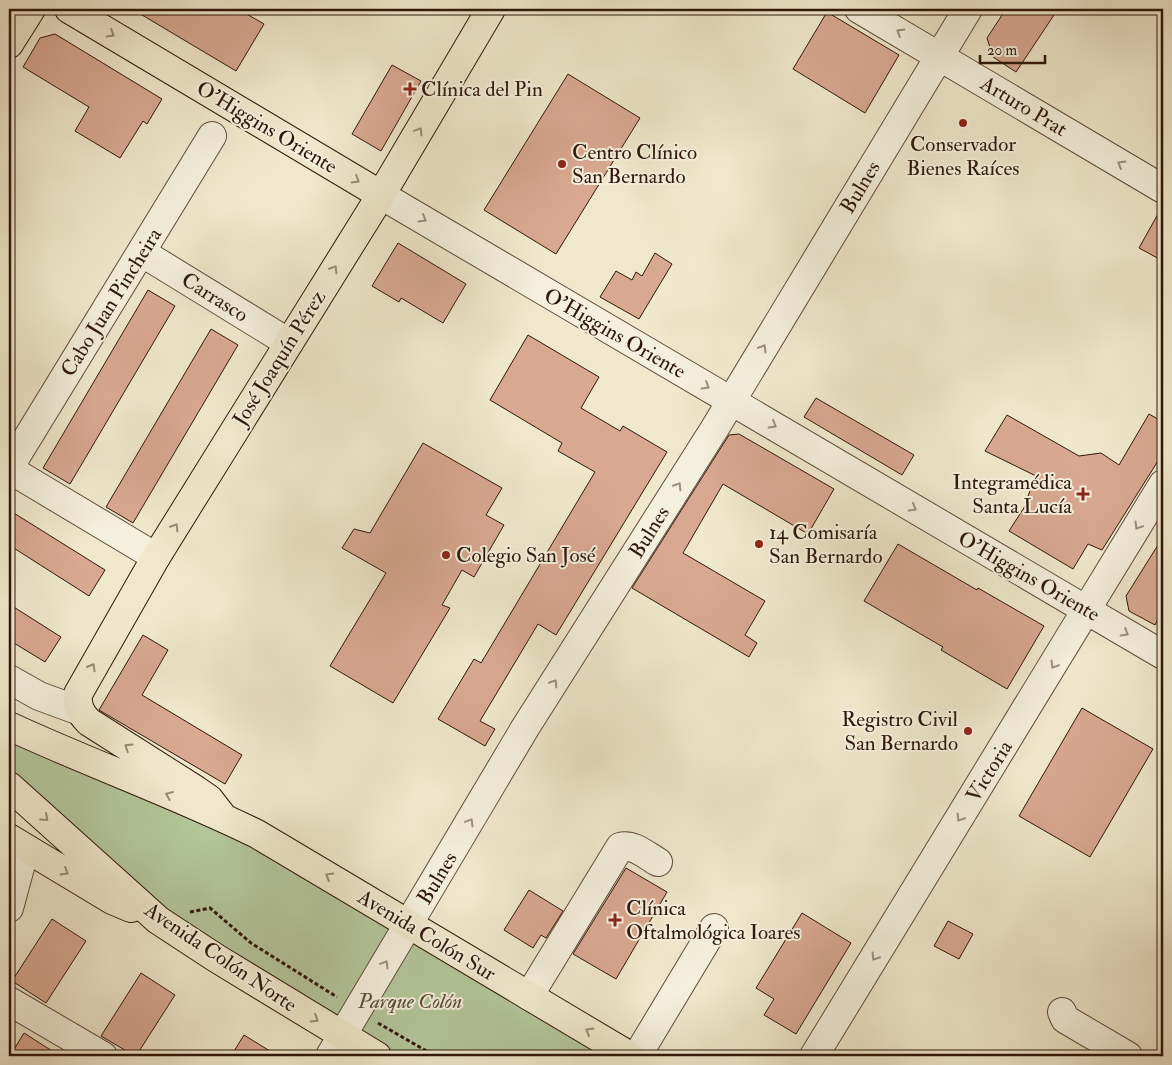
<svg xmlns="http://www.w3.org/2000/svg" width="1172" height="1065" viewBox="0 0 1172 1065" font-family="'IM FELL Double Pica',serif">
  <rect width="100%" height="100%" fill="#f0e8cd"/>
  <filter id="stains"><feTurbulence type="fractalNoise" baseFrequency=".004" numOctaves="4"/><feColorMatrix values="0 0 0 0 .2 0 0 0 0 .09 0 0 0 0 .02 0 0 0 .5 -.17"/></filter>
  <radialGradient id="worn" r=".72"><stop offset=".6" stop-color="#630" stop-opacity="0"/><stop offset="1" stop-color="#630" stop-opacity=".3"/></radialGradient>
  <!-- green -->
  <path fill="#b4c79c" stroke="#726f54" d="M9 737 241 838 607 1056H400L174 917 9 770Z"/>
  <!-- building -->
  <path fill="#d8a891" stroke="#2f170c" d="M132 9H238L264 24 236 71Z
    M1006 9H1058L1016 72 993 57 987 38Z
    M827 12 899 55 865 113 793 69Z
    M55 34 162 99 147 124 143 121 120 158 75 131 89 107 23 67 40 38Z
    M392 65 421 81 381 151 352 134Z
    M568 74 640 118 556 254 484 210Z
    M1163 205V261L1139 248Z
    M398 243 466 284 443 323 401 298 399 302 372 286Z
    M655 253 672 264 639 319 600 297 616 271 632 280 636 272 642 276Z
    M148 290 175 306 70 484 43 468Z
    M211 329 238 345 133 523 106 507Z
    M528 335 599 377 581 408 620 431 623 426 667 452 556 635 538 624 480 721 495 729 485 746 438 719 474 659 481 663 595 472 558 451 562 443 490 400Z
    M816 398 914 455 902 475 804 417Z
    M1149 414 1163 422V453L1102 550 1088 544 1073 569 1009 531 1027 503 1026 501 1036 476 985 451 1007 415 1079 456 1101 453 1119 465Z
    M739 434 834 489 808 534 723 484 683 553 765 601 745 635 757 643 749 657 632 588 729 435Z
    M423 443 502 488 486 515 504 525 474 577 462 570 442 605 450 608 393 703 330 666 386 573 342 548 354 529 370 533Z
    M9 510 105 570 89 596 9 545Z
    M1163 537V625L1157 621 1155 625 1129 611 1126 596Z
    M898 544 977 590 978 588 1044 626 1007 689 941 650 943 647 864 601Z
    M9 604 61 637 45 662 9 640Z
    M143 635 168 650 142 695 242 755 225 784 99 710Z
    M1082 708 1153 749 1090 857 1019 816Z
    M626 868 667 892 616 979 573 954Z
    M529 890 563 911 546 938 541 935 533 948 504 930Z
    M802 913 851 943 796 1034 764 1015 774 999 756 988Z
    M52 919 86 941 46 1003 12 981Z
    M948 921 973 934 959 959 934 946Z
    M141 973 175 995 136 1056H135L101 1036Z
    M24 1033 60 1056H10Z
    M244 1035 278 1056H231Z"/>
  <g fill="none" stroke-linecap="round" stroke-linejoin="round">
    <!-- minor casing -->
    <g stroke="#5f4b3c" stroke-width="30">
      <path id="minor" d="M859 9 1163 189
        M381 195 1163 655
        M141 252 289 343
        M9 468 212 136
        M9 469 156 557
        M9 679 39 696 80 711
        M9 908 25 849
        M529 996 620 847C633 843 647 856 658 862
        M9 1001 103 1056
        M1062 1012 1065 1019 1128 1056
        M330 1056 525 728 715 428 968 9
        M637 1056 714 928
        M814 1056 1163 484"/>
    </g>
    <!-- major casing -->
    <g stroke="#2f170c" stroke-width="30">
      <path id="major" d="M69 9 381 195
        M9 44 31 9
        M9 726C91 764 176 794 257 834L630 1056
        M9 786 158 920 216 958 377 1056
        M223 817 209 799 196 790 89 722C80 713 77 706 78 694L156 557 381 195 491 9
        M9 838 112 900 131 908"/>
    </g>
    <!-- path -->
    <path stroke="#2f170c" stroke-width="3" stroke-dasharray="4 2.5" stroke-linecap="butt" d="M190 912 210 908 251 943 337 997
      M378 1023 435 1056"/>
    <!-- minor -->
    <use href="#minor" stroke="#f5f0de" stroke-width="28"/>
    <!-- major -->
    <use href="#major" stroke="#f0e8cd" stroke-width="28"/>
  </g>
  <!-- one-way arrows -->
  <defs><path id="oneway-chevron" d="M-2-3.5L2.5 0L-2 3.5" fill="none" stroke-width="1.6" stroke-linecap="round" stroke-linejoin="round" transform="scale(1.25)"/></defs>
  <g stroke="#9c8e80">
    <use href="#oneway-chevron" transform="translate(900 32) rotate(-149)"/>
    <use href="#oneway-chevron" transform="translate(1121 164) rotate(-149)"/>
    <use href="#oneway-chevron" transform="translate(423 219) rotate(30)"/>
    <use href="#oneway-chevron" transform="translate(763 348) rotate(-59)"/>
    <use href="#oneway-chevron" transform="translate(706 386) rotate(31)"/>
    <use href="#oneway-chevron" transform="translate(773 425) rotate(30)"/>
    <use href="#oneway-chevron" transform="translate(678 486) rotate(-58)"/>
    <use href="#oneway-chevron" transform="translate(913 508) rotate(30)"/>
    <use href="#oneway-chevron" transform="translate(1138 526) rotate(121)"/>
    <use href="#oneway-chevron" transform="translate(1125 633) rotate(31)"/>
    <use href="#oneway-chevron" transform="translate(1054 665) rotate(122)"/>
    <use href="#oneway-chevron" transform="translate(554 683) rotate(-58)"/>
    <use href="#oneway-chevron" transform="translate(960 818) rotate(122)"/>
    <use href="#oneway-chevron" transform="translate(470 822) rotate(-59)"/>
    <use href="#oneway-chevron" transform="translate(875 957) rotate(122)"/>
    <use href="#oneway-chevron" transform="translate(385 964) rotate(-59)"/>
  </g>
  <g stroke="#998a76">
    <use href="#oneway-chevron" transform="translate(111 34) rotate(31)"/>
    <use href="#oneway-chevron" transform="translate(419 131) rotate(-59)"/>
    <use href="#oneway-chevron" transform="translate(356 180) rotate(31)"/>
    <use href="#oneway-chevron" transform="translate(334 269) rotate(-58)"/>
    <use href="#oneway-chevron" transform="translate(175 527) rotate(-58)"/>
    <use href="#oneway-chevron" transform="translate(92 667) rotate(-60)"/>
    <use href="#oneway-chevron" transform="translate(128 747) rotate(-148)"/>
    <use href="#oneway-chevron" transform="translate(169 795) rotate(-157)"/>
    <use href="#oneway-chevron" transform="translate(45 818) rotate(42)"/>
    <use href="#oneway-chevron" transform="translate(65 872) rotate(31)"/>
    <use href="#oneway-chevron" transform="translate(329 876) rotate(-149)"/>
    <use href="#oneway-chevron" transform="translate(315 1019) rotate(32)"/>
    <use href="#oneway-chevron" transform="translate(589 1031) rotate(-149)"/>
  </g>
  <!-- markers -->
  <g fill="#8f2418" stroke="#f5f0de" stroke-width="2">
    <path d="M407.5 81.5h5v5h5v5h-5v5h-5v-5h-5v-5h5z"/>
    <circle cx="963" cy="123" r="5"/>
    <circle cx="562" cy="164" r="5"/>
    <path d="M1080.5 486.5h5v5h5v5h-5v5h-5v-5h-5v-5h5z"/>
    <circle cx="759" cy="544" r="5"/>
    <circle cx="446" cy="555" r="5"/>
    <circle cx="968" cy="731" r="5"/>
    <path d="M612.5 912.5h5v5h5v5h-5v5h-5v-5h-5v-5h5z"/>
  </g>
  <g text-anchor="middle" stroke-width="4" stroke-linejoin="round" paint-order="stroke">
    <!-- poi labels -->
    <g font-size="21" fill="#2f170c" stroke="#f5f0de" text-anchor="start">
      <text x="421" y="96">Clínica del Pin</text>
      <text x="963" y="151" text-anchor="middle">Conservador<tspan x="963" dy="24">Bienes Raíces</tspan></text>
      <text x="572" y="159">Centro Clínico<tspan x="572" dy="24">San Bernardo</tspan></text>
      <text x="1072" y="489" text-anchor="end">Integramédica<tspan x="1072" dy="24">Santa Lucía</tspan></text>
      <text x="769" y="539">14 Comisaría<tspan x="769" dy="24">San Bernardo</tspan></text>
      <text x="456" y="562">Colegio San José</text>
      <text x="958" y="726" text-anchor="end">Registro Civil<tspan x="958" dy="24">San Bernardo</tspan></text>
      <text x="626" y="915">Clínica<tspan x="626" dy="24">Oftalmológica Ioares</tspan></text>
    </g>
    <!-- street labels -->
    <g font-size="21" fill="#2f170c" stroke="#f5f0de">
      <text transform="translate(1024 106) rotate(31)" y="7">Arturo Prat</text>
      <text transform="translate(267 127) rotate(31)" y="7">O'Higgins Oriente</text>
      <text transform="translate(860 187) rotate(-59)" y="7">Bulnes</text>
      <text transform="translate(215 297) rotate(32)" y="7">Carrasco</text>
      <text transform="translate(111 302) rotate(-58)" y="7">Cabo Juan Pincheira</text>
      <text transform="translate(615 333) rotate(30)" y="7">O'Higgins Oriente</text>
      <text transform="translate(279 358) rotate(-58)" y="7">José Joaquín Pérez</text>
      <text transform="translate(649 532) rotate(-58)" y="7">Bulnes</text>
      <text transform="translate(1029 576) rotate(30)" y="7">O'Higgins Oriente</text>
      <text transform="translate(989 771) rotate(-58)" y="7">Victoria</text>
      <text transform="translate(437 878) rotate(-59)" y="7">Bulnes</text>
      <text transform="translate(427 935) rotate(31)" y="7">Avenida Colón Sur</text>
      <text transform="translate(221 957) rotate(34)" y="7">Avenida Colón Norte</text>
    </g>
    <!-- park labels -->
    <g font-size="21" font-style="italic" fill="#574c37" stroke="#f5f0de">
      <text x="410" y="1008">Parque Colón</text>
    </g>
  </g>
  <!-- margin -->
  <rect width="1172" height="1065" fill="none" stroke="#f0e8cd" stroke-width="30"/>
  <rect x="10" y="10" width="1152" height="1045" fill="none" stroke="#2f170c" stroke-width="2.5"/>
  <rect x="15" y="15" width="1142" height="1035" fill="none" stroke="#2f170c"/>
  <!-- scale -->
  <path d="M980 55v8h65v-8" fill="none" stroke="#2f170c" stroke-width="2.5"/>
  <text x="987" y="55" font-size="15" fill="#2f170c" stroke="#f5f0de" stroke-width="4" paint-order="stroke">20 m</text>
  <rect width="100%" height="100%" filter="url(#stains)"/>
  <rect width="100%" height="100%" fill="url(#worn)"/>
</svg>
